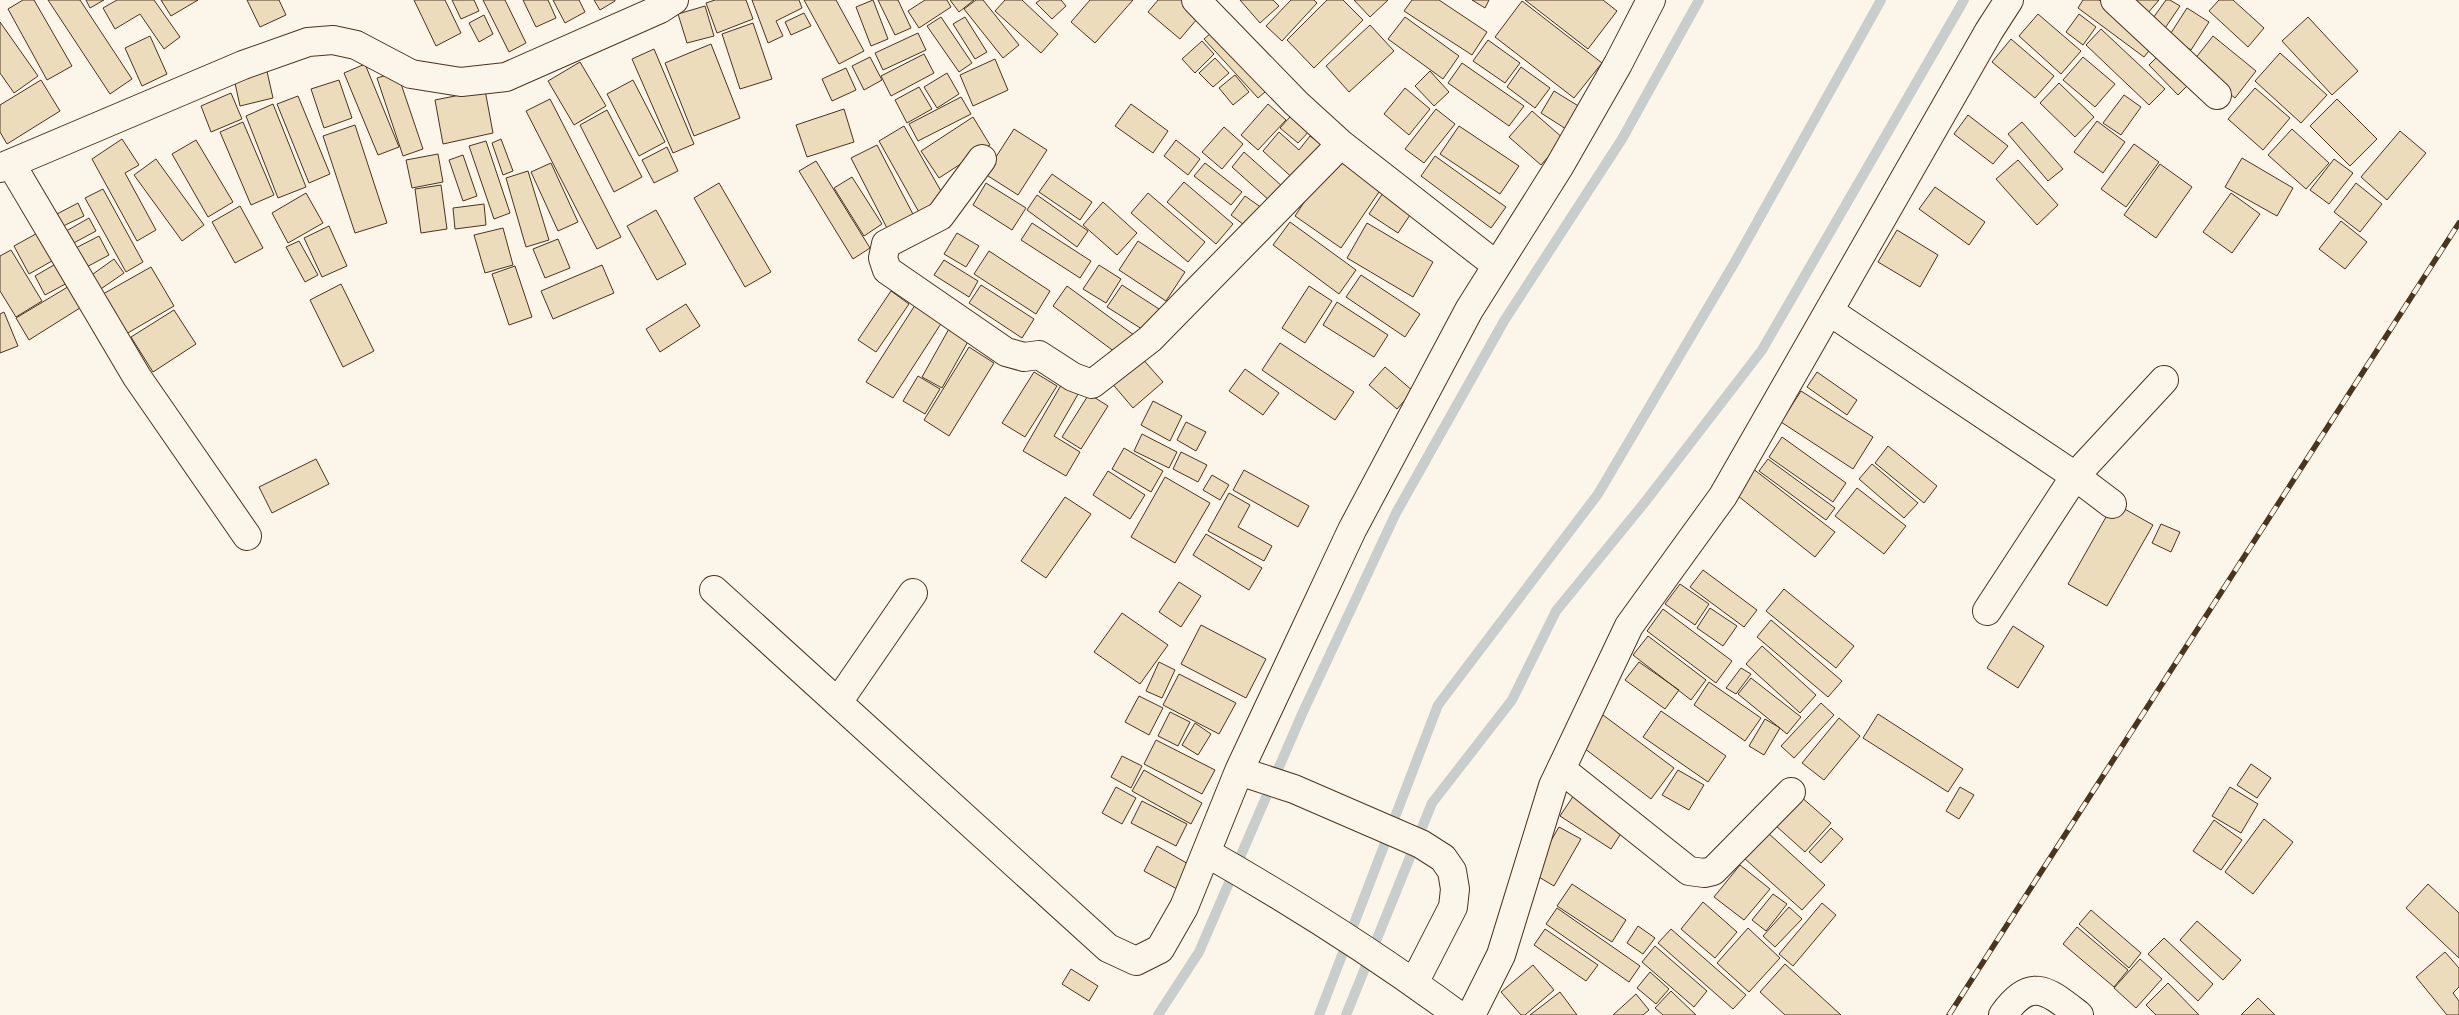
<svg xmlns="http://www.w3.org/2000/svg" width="2459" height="1015" viewBox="0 0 2459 1015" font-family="'Archivo Narrow',sans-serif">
  <rect width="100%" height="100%" fill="#fbf6e9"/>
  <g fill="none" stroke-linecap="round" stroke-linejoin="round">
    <!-- stream -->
    <path stroke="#c9cecd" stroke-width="10" d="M1158 1015 1199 952 1302 714 1396 513 1504 321 1622 139 1699 0
      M1319 1015 1438 705 1598 494 1736 260 1881 0
      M1346 1015 1432 803 1512 700 1556 611 1645 502 1762 350 1964 0"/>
  </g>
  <!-- building -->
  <path fill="#ecdcbc" stroke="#4a3520" d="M23 0H34L72 66 47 80 8 9Z
    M48 0H80L132 79 110 94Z
    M86 0H104L90 8Z
    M117 0H154L180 37 164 49 140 14 115 29 103 8Z
    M161 0H198L171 16Z
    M247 0H279L286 15 260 27Z
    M414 0H445L461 33 436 46Z
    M452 0H474L479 11 461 19Z
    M483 0H505L526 43 509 52Z
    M523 0H548L556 18 536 27Z
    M553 0H579L585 12 565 23Z
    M594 0H615V1L600 10Z
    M715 0H746L753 19 717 33 706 3Z
    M752 0H799L802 8 776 21 783 36 768 43Z
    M804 0H836L864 51 839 64Z
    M873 0 888 39 871 46 856 7Z
    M878 0H898L911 28 895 35Z
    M925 0H947L951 7 919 28 908 11Z
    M950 0H974L959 12Z
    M976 0H983L1019 45 1003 58 964 9Z
    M1005 0H1022L1058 34 1041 53 995 11Z
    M1040 0H1061L1066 6 1052 19 1036 3Z
    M1090 0H1133L1095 43 1071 22Z
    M1158 0H1190L1203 12 1180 39 1148 12Z
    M1240 0H1273L1279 6 1260 23Z
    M1291 0H1314L1317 3 1282 41 1266 26Z
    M1327 0H1343L1363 20 1314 68 1287 40Z
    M1354 0H1388L1370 17Z
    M1412 0H1439L1487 32 1472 55 1404 11Z
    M1472 0H1489L1485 8Z
    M1525 0H1603L1617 11 1588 49Z
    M2083 0H2099L2156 42 2144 57 2078 8Z
    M2130 0H2159L2147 14Z
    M2166 0H2170L2180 6 2161 34 2148 25Z
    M2219 0H2233L2264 28 2248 47 2209 11Z
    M1522 1 1602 63 1574 98 1495 37Z
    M705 6 714 36 687 43 678 14Z
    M2187 8 2209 22 2191 50 2169 36Z
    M804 13 811 26 791 35 785 22Z
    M2038 14 2081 51 2061 74 2019 36Z
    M2079 14 2096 27 2083 45 2066 32Z
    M484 15 493 34 479 42 469 23Z
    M941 17 972 63 959 72 927 26Z
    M965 17 987 52 975 59 953 24Z
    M1405 17 1459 56 1443 79 1388 39Z
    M2308 17 2358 71 2332 95 2282 41Z
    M0 22 38 76 14 93 0 73Z
    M753 23 772 79 740 89 722 34Z
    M1370 25 1394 51 1349 92 1326 66Z
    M1218 27 1272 86 1258 98 1204 39Z
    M2101 29 2165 89 2149 105 2086 45Z
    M918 33 926 50 883 70 875 53Z
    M150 36 167 74 142 86 125 48Z
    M2213 36 2256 71 2235 98 2191 64Z
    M2011 39 2054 76 2035 98 1992 62Z
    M1488 40 1520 63 1505 83 1473 61Z
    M1202 41 1214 54 1195 73 1182 59Z
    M711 44 740 118 694 136 665 63Z
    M654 49 694 144 673 153 632 59Z
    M2163 51 2193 80 2178 95 2149 65Z
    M2280 53 2327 95 2301 123 2255 81Z
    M924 54 934 73 891 96 881 76Z
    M870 57 882 80 864 90 852 66Z
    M2083 57 2115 84 2095 107 2063 80Z
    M1215 58 1229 73 1213 87 1199 73Z
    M995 59 1008 90 973 106 960 75Z
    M580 62 606 106 574 125 548 81Z
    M1462 63 1524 106 1509 126 1448 83Z
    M365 64 399 147 378 155 344 73Z
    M266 67 273 98 240 106 233 74Z
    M1521 67 1550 88 1535 108 1507 87Z
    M846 68 856 90 832 101 822 79Z
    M1430 71 1449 92 1434 106 1415 86Z
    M397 72 423 149 403 156 377 78Z
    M947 73 959 94 937 108 924 87Z
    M1235 75 1249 92 1233 105 1219 88Z
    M41 80 60 111 7 144 0 132V105Z
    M339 80 352 118 324 128 311 89Z
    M633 80 665 142 639 156 607 94Z
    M2059 83 2094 117 2075 137 2040 103Z
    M919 87 932 109 907 123 895 100Z
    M1405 88 1430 109 1409 135 1384 114Z
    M2255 88 2290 118 2263 150 2228 119Z
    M485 90 493 133 443 144 435 100Z
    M1554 91 1580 107 1566 129 1541 113Z
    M231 93 242 119 211 132 201 106Z
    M2124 95 2141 107 2121 135 2103 123Z
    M298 96 330 174 309 183 277 104Z
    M961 97 971 114 918 141 909 124Z
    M550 99 621 237 597 249 526 111Z
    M2337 99 2377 139 2350 166 2310 126Z
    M273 104 306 187 278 198 246 116Z
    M1131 104 1168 131 1153 153 1115 126Z
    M1268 104 1286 120 1258 150 1241 135Z
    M1298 108 1316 124 1298 143 1280 128Z
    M844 109 854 142 807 157 796 125Z
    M1436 109 1455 124 1424 163 1405 149Z
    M607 110 642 177 614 192 580 125Z
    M1532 111 1564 139 1541 165 1509 137Z
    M1968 115 2008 146 1993 164 1954 134Z
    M973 117 990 145 939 178 921 151Z
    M2097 121 2125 142 2103 173 2074 152Z
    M243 122 274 195 251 205 220 132Z
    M2022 122 2063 169 2048 181 2008 134Z
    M355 125 387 223 355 233 323 136Z
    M904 126 946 200 920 214 879 141Z
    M1459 126 1519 166 1500 194 1440 154Z
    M1224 127 1243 144 1222 169 1202 152Z
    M1014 129 1047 150 1018 195 985 174Z
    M2292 129 2329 163 2306 189 2268 155Z
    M2400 131 2426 153 2387 200 2361 177Z
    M1279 132 1299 150 1310 136 1326 148 1297 182 1263 151Z
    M122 139 139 165 125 173 156 230 137 241 92 159Z
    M501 139 513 171 503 175 492 143Z
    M196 140 233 202 208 217 172 154Z
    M1176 140 1200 159 1188 175 1164 156Z
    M486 141 510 213 494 219 469 146Z
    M2134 144 2159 162 2126 207 2101 189Z
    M877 145 916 220 890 234 851 158Z
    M667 147 678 171 654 183 642 160Z
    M1244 152 1283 187 1270 201 1232 167Z
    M438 154 443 182 412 188 406 160Z
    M463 155 477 196 463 201 449 160Z
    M1435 156 1506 207 1491 228 1421 176Z
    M1334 157 1381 189 1341 248 1295 216Z
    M2242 158 2293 188 2277 216 2225 187Z
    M156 159 204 225 182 241 134 175Z
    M2334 159 2353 173 2329 204 2310 190Z
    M2018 160 2058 205 2037 225 1996 179Z
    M816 161 870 248 853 259 799 171Z
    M551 163 578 222 558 231 531 172Z
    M1205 163 1242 192 1231 205 1194 176Z
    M2160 164 2192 187 2156 238 2124 215Z
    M528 171 549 240 526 247 506 178Z
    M1052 174 1092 202 1080 220 1039 192Z
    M852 177 882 224 864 236 834 188Z
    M1184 182 1233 224 1216 244 1167 202Z
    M719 183 771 272 745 287 694 198Z
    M986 183 1026 208 1012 230 973 205Z
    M2356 183 2382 204 2360 232 2334 212Z
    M441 185 447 229 421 233 415 189Z
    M1935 187 1985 222 1969 245 1919 209Z
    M103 189 143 262 126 272 85 198Z
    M1385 190 1414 209 1398 233 1369 214Z
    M306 193 323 223 288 243 272 213Z
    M1148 193 1205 242 1188 262 1131 213Z
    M2231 193 2260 214 2232 253 2203 232Z
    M1037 195 1088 231 1077 247 1027 210Z
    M1245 196 1262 208 1248 228 1231 215Z
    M1103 202 1137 233 1117 255 1083 225Z
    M78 203 84 216 59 228 53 216Z
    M484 204 486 225 455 229 453 208Z
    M240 206 263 248 235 263 212 222Z
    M656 210 686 264 657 280 627 226Z
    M89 218 96 231 68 246 61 234Z
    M2341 221 2367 242 2345 269 2319 249Z
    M1290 222 1356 270 1339 294 1273 245Z
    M1032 223 1091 261 1080 278 1021 240Z
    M1367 223 1433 262 1413 297 1347 258Z
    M329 226 347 266 322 277 304 238Z
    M503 228 513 265 485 273 474 235Z
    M43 230 59 257 29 274 14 246Z
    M1897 230 1938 255 1920 287 1878 262Z
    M957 233 979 246 966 267 944 254Z
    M99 236 109 255 81 270 70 251Z
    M558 239 570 268 545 278 533 249Z
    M299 241 318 275 305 282 286 247Z
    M1138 241 1185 272 1166 301 1119 270Z
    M11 250 42 301 16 317 0 291V256Z
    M989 251 1050 291 1036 314 974 274Z
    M114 259 124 273 95 293 86 279Z
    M944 260 978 281 969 297 934 275Z
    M59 262 69 282 45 295 35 276Z
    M602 265 614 293 553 319 541 291Z
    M1099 265 1121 279 1106 303 1083 289Z
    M515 266 532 317 509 325 492 274Z
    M151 267 174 306 126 334 103 294Z
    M1361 275 1420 314 1405 337 1346 297Z
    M341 284 374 351 343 367 310 300Z
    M71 285 83 306 29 340 16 318Z
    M981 285 1034 319 1022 338 969 303Z
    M1122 285 1159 309 1145 331 1107 307Z
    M1067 286 1138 338 1123 358 1053 306Z
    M1309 286 1332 301 1305 343 1282 328Z
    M891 291 909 304 876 352 858 340Z
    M917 302 944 319 893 398 866 382Z
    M1337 302 1388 335 1374 357 1323 325Z
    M686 304 700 326 660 352 646 329Z
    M174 310 196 344 153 372 131 337Z
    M4 312 18 346 0 353V314Z
    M950 327 970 338 942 388 922 377Z
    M1280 343 1354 392 1335 420 1262 370Z
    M969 347 994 363 949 436 924 420Z
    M1140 356 1163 382 1133 408 1110 381Z
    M1385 367 1413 391 1397 409 1369 385Z
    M1245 369 1279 393 1263 415 1229 391Z
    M1034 372 1057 386 1025 437 1002 423Z
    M1817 372 1857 400 1847 415 1807 387Z
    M918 376 940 389 925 414 903 401Z
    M1064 380 1081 389 1054 436 1080 452 1066 476 1023 451Z
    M1801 391 1873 437 1853 469 1781 422Z
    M1089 394 1108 406 1081 449 1062 437Z
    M1153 401 1182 416 1170 441 1141 425Z
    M1186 422 1206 432 1196 451 1177 440Z
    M1142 434 1177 452 1169 468 1134 451Z
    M1782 437 1846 483 1833 502 1769 457Z
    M1888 446 1937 486 1924 503 1875 463Z
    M1124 448 1163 471 1151 492 1112 469Z
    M1181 452 1207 465 1198 482 1173 469Z
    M316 459 329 484 272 513 259 487Z
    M1768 459 1835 508 1826 520 1759 471Z
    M1872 464 1918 503 1904 518 1859 479Z
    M1752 468 1835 532 1815 557 1733 492Z
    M1244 470 1309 506 1298 527 1233 490Z
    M1108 471 1145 495 1130 519 1093 495Z
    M1212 475 1229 485 1220 500 1203 490Z
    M1165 477 1210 503 1175 563 1131 537Z
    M1857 488 1906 526 1884 554 1835 516Z
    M1229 493 1250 505 1238 527 1272 546 1264 561 1208 531Z
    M1065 497 1091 514 1046 578 1021 561Z
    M2114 503 2153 525 2107 606 2068 584Z
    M2161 524 2180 532 2171 552 2152 543Z
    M1206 534 1262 568 1249 590 1193 555Z
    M1703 570 1757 610 1744 627 1690 587Z
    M1179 582 1201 596 1181 627 1159 612Z
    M1680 584 1709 604 1695 625 1665 604Z
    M1784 589 1854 646 1836 668 1766 611Z
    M1710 608 1737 626 1723 646 1697 628Z
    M1663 609 1732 661 1716 683 1647 631Z
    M1122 613 1168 645 1140 684 1094 652Z
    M1771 620 1842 681 1828 697 1757 637Z
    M1201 625 1266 659 1246 698 1181 664Z
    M2013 626 2044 646 2018 688 1987 668Z
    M1648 636 1706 680 1691 700 1633 655Z
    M1762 646 1816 695 1800 713 1746 664Z
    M1159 662 1175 670 1162 698 1146 691Z
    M1639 662 1679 690 1665 709 1625 680Z
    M1741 668 1751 674 1736 694 1726 688Z
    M1179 674 1236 703 1219 734 1163 705Z
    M1751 678 1801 717 1787 734 1738 694Z
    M1709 682 1761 718 1745 741 1694 705Z
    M1139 696 1163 708 1149 735 1125 722Z
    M1821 703 1834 715 1794 758 1781 746Z
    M1661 711 1726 756 1708 782 1643 737Z
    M1170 712 1190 722 1178 746 1158 736Z
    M1878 714 1963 769 1948 792 1863 738Z
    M1603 715 1674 768 1651 799 1580 745Z
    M1839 718 1860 736 1824 780 1802 763Z
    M1765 719 1780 728 1764 755 1749 746Z
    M1195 723 1211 734 1198 755 1182 745Z
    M1156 740 1215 770 1202 794 1144 764Z
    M1122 756 1142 766 1131 788 1111 777Z
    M2251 764 2271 778 2257 798 2237 785Z
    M1144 770 1202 803 1191 824 1132 791Z
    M1678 770 1704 785 1689 810 1662 795Z
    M1116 787 1136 798 1122 824 1102 813Z
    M1960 787 1974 795 1959 819 1946 811Z
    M2230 787 2258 804 2241 833 2212 816Z
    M1576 792 1627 824 1611 849 1560 816Z
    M1800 796 1831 823 1805 852 1775 825Z
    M1142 801 1187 824 1176 846 1131 823Z
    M2264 819 2293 842 2253 894 2225 872Z
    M2214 820 2242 840 2221 870 2193 851Z
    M1559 827 1581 839 1554 886 1532 873Z
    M1831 828 1843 839 1821 863 1809 852Z
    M1767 832 1825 885 1802 910 1744 858Z
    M1157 846 1190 865 1177 889 1144 871Z
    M1740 865 1770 889 1744 920 1714 897Z
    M1572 884 1626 920 1612 942 1557 906Z
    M2428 884 2459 913V958L2406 908Z
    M1773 894 1787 904 1766 931 1752 920Z
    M1703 902 1737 932 1715 958 1681 929Z
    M1822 903 1836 915 1793 966 1779 954Z
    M1789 907 1802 919 1775 947 1763 936Z
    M1557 908 1640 966 1629 982 1546 924Z
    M2091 910 2141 953 2129 968 2079 924Z
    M2197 921 2241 960 2223 980 2180 940Z
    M1638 926 1655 938 1643 954 1627 943Z
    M2077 927 2128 970 2114 987 2063 944Z
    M1748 928 1780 958 1749 992 1717 963Z
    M1545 929 1598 965 1586 981 1534 945Z
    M1671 929 1746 995 1733 1009 1658 943Z
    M2164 938 2213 984 2198 1001 2148 954Z
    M1655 946 1707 991 1694 1007 1642 962Z
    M2445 952 2459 968V987L2453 993 2459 1001V1015H2447L2416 977Z
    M2140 959 2162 979 2136 1008 2114 988Z
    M1785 964 1841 1015H1785L1760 992Z
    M1533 965 1554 990 1525 1015H1521L1501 992Z
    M1071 969 1098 986 1089 1001 1062 984Z
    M1650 972 1669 989 1656 1004 1637 988Z
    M2168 983 2199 1015H2156L2146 1005Z
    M1671 991 1696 1015H1663L1655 1008Z
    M1560 992 1577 1015H1530Z
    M1636 994 1649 1010 1643 1015H1613Z
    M2258 998 2275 1015H2241Z"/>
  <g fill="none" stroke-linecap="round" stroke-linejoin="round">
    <!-- minor casing -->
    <g stroke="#4a3520" stroke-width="30">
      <path id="minor" d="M1196 0 1296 103 1341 144 1496 265
        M2115 0 2217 95
        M982 159 940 216 886 244 883 258 887 270 1006 352 1024 357 1039 355 1073 377 1092 384 1150 339 1341 144
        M11 164 137 377 247 536
        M0 168 243 65 308 42 333 40 356 45 411 74 461 82 506 77 660 9 674 0
        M1829 311 2075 476 2112 504
        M714 590 1108 948 1136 961 1160 949 1184 907 1239 771 1352 530 1469 310 1559 167 1618 64 1651 0
        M1987 611 2075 476 2164 380
        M838 702 913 593
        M1561 769 1689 871 1704 873 1713 871 1791 792
        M1239 771 1294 789 1421 844 1443 858 1452 871 1455 889 1453 907 1414 983
        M1207 853C1293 902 1378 956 1458 1015
        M1471 1015 1501 955 1553 786 1629 626 1723 496 1989 31 2009 0
        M2003 1015C2031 975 2048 991 2079 1015"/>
    </g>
    <!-- minor -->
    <use href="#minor" stroke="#fbf6e9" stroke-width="28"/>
    <!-- rail casing -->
    <g stroke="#4a3520" stroke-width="5.5">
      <path id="rail" d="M1949 1015 2459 223"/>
    </g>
    <!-- rail -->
    <use href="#rail" stroke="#fbf6e9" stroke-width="4" stroke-dasharray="11" stroke-linecap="butt"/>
  </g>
</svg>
